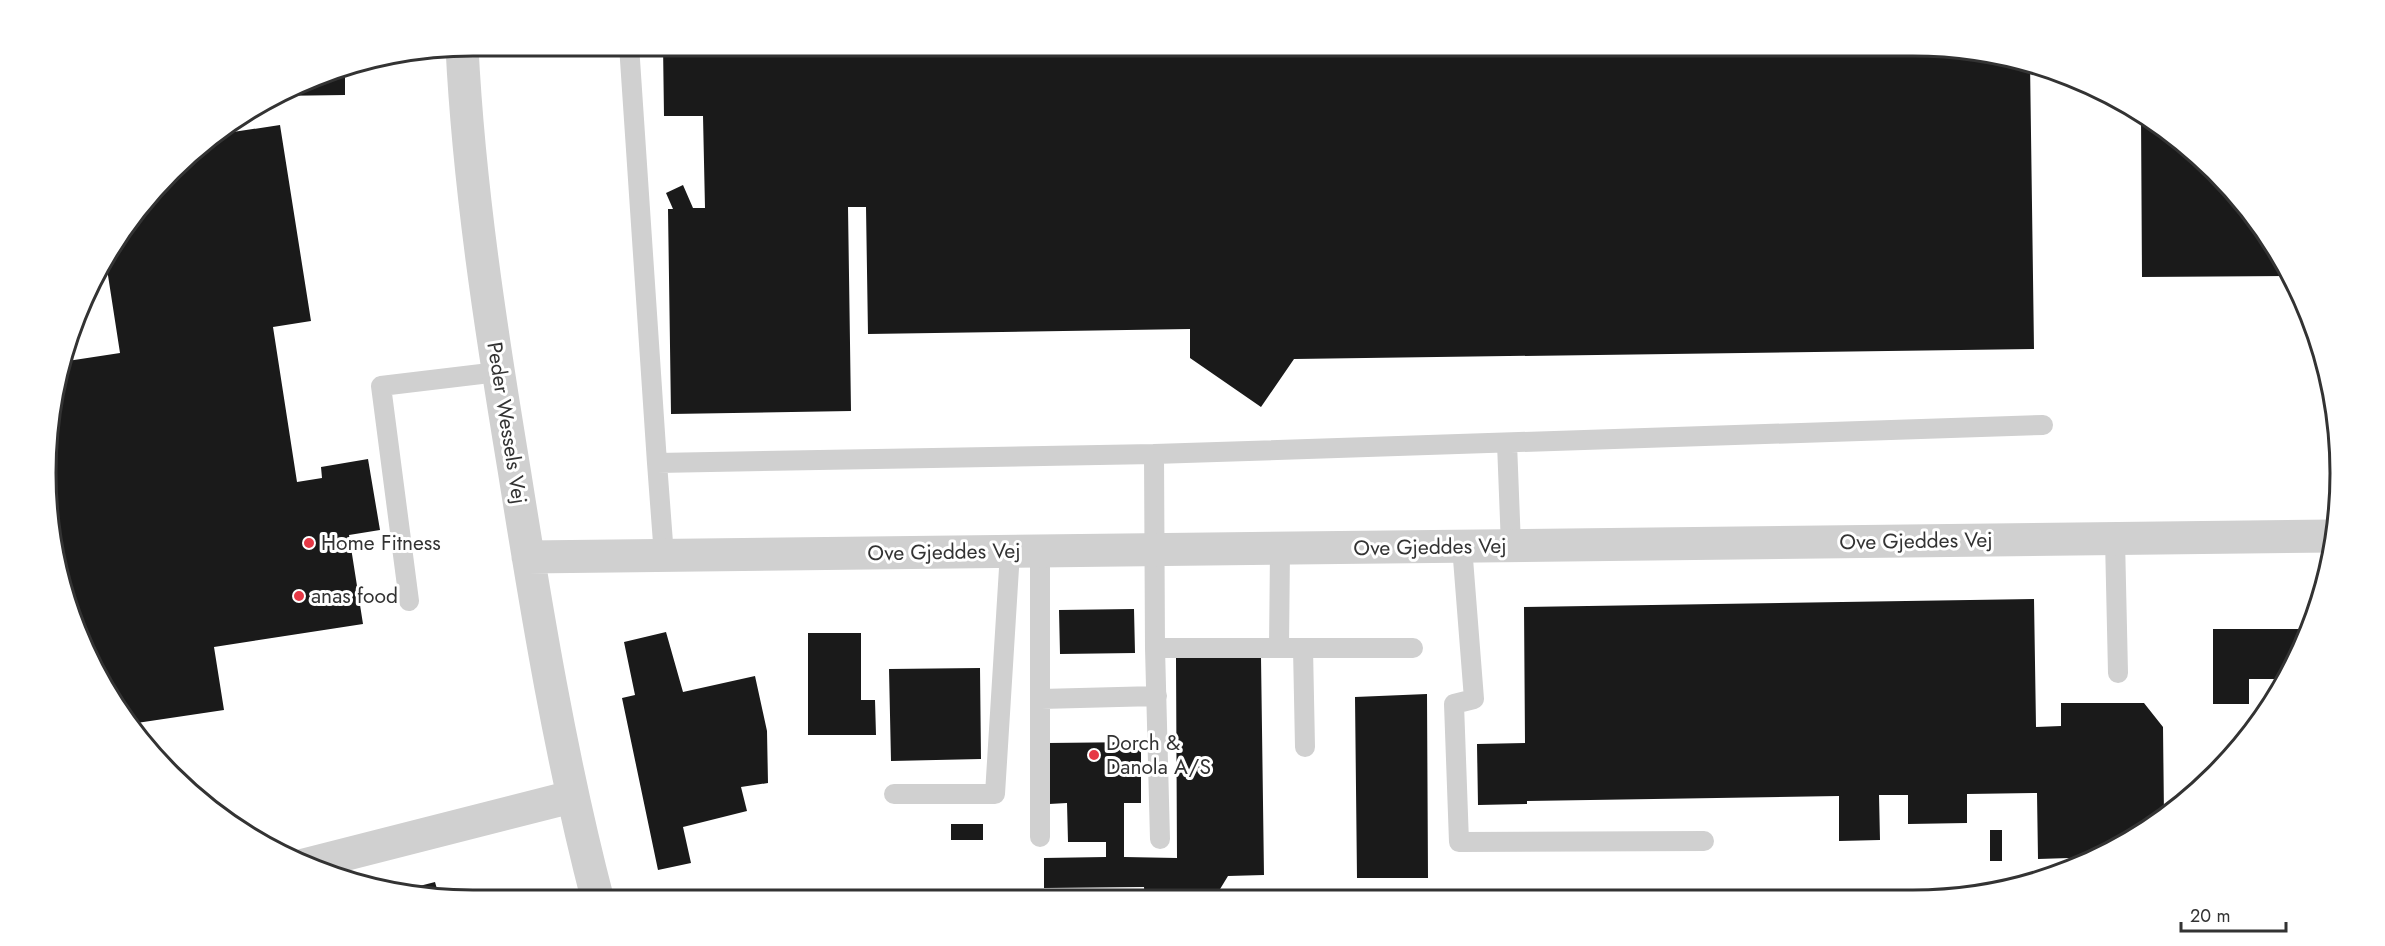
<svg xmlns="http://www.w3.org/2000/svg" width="2385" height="946" viewBox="0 0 2385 946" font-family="Jost,sans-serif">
  <rect width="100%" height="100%" fill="#fff"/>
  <!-- building -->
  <path fill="#1a1a1a" d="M663 45H1912L2023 60 2030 62 2034 349 1294 359 1261 407 1190 358V329L868 334 866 207H848L851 411 671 414 668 209H673L666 193 683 185 693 208H705L703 116H664Z
    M345 66V95L274 96 335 68Z
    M2141 114 2173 134 2234 191 2283 259 2290 276 2142 277Z
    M280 125 311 321 273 327 297 482 322 478 321 467 368 459 380 530 349 535 363 624 214 647 224 710 130 724 117 710 78 637 53 557 49 417 61 362 120 353 105 256 191 151 213 135Z
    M2034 599 2036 727 2061 726V703H2144L2163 727 2164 815 2101 857 2038 859 2037 793 1967 794V823L1908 824V795H1879L1880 840 1839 841V796L1527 801V804L1478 805 1477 744 1525 743 1524 607Z
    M1134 609 1135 653 1060 654 1059 610Z
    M2213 629H2305L2282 679H2249V704H2213Z
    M666 632 683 692 755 676 767 731 768 783 741 787 747 811 683 827 691 863 658 870 622 698 635 695 624 642Z
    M808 633H861V700H875L876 735H808Z
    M1261 657 1264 875 1228 876 1214 899H1145L1144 887 1044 888V858L1106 857V842H1068L1067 803 1049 804 1048 743 1141 742V803H1124V857L1177 858 1176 658Z
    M980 668 981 759 891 761 889 669Z
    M1427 694 1428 878H1357L1355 697Z
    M951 824H983V840H951Z
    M1990 830H2002V861H1990Z
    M435 882 439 896 400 891Z"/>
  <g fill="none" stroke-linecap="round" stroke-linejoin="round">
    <!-- lane -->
    <path stroke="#d0d0d0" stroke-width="20" d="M629 45 657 463
      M1507 443 1511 546
      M2115 539 2118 673
      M1462 546 1474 699 1454 704 1459 842 1704 841
      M1040 551V837
      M664 556 657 463 1154 454
      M409 601 381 386 498 372
      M1155 648H1413
      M1279 648 1280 549
      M1303 648 1305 747
      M1041 699 1157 696
      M894 794H995L1010 552
      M1160 839 1155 648 1154 454 2043 425"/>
    <!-- street -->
    <path stroke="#d0d0d0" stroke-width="33" d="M462 47C469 188 491 330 514 469 537 614 561 759 598 901
      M528 557 2333 536
      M304 865 571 797"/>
  </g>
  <!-- markers -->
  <g fill="#e63946" stroke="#fff" stroke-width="2">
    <circle cx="309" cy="543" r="6"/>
    <circle cx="299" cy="596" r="6"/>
    <circle cx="1094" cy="755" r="6"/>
  </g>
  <g text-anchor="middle" stroke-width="6" stroke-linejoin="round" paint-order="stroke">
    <!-- street labels -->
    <g font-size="21" fill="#333" stroke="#fff">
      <text transform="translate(507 423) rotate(81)" y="7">Peder Wessels Vej</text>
      <text transform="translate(1916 541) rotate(-1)" y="7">Ove Gjeddes Vej</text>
      <text transform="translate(1430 547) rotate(-1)" y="7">Ove Gjeddes Vej</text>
      <text transform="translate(944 552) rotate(-1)" y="7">Ove Gjeddes Vej</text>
    </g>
    <!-- poi labels -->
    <g font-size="21" fill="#333" stroke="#fff" text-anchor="start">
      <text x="321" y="550">Home Fitness</text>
      <text x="311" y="603">anas food</text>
      <text x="1106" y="750">Dorch &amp;<tspan x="1106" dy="24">Danola A/S</tspan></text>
    </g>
  </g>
  <!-- crop -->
  <path d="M0 0H2385V946H0ZM473 56H1913A417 417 0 0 1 2330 473V473A417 417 0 0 1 1913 890H473A417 417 0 0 1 56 473V473A417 417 0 0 1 473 56Z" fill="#fff" fill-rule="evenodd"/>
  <path fill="none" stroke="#333" stroke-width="3" d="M473 56H1913A417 417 0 0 1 2330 473V473A417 417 0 0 1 1913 890H473A417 417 0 0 1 56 473V473A417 417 0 0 1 473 56Z"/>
  <!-- scale -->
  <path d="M2181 922v9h105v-9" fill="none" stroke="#333333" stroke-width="3"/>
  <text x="2190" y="922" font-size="18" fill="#333333" stroke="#ffffff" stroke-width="4.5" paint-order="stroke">20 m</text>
</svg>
